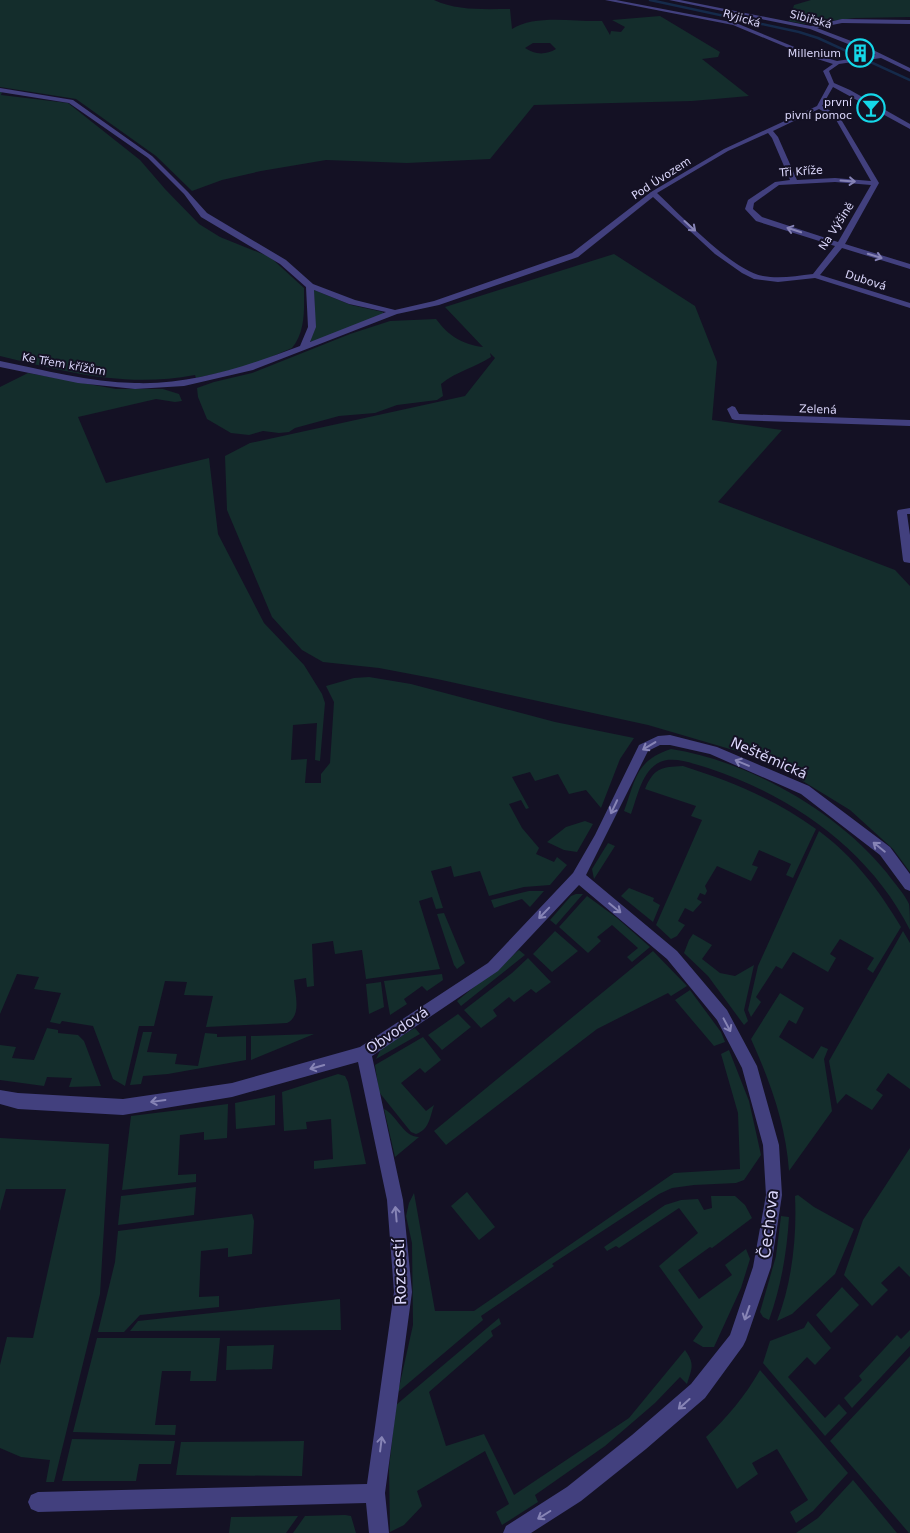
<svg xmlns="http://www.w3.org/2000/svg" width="910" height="1533" viewBox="0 0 910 1533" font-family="'DejaVu Sans',sans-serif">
  <rect width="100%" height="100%" fill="#141124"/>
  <!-- green -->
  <path fill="#142d2c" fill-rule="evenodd" d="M0 0H434C457 11 485 9 510 9L512 29C535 14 575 22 602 21L610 35 611 31 621 32 625 27 612 20 660 16 720 52 718 57 702 59 749 96 692 101 534 105 490 159 407 163 326 160 261 171 222 180 192 191 156 156 76 99 0 87ZM550 43 556 49C546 55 535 55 525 48L533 43Z
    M811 0H910V17L855 18 805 24 788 21 798 14 792 12 794 5Z
    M0 92H2L1 95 68 103 140 160 165 189 199 224 220 237 270 257 304 288C304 308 306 331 292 348L250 366 196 378 195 375C125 388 67 372 0 356Z
    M614 254 695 306 717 362 712 420 782 430 718 502 895 570 910 586V872L893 849 850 810 788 772 740 752 648 725 437 679 379 668 323 662 302 650 272 617 227 510 225 456 250 443 465 396 495 358 490 353 491 357C474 368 457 371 441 384L443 396 437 400 397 405 375 413 339 416 295 428 289 432 279 433 263 431 249 435 231 433 207 419 198 397 197 388 214 382 252 373 350 334 390 321 436 319C449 336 461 344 483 347L445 307Z
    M314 290 351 305 383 312V314L312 342 309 340 315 327Z
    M28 373 116 389H163L179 394 182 401 175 402 156 399 78 417 106 483 209 458 218 534 264 623 304 665 322 694 325 703 320 761 315 760 317 723 293 725 291 760 307 759 305 783H321V774L330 763 334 702 326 686 354 678 369 677 411 684 555 722 634 738 620 759 601 808 586 790 569 794 558 774 535 781 530 772 512 777 529 808 526 809 521 800 509 804 522 828 539 848 536 854 554 862 557 857 567 865 550 885 524 887 489 896 480 871 454 877 451 866 431 871 443 908 436 909 432 897 419 901 440 969 366 979 362 950 335 954 333 941 312 944 314 986 307 987 306 978 294 980C295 994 302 1016 287 1023L206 1027 213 996 184 995 187 982 165 981 154 1026H139L125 1086 113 1079 93 1026 62 1021 60 1024 50 1022 61 993 34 989 39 977 17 974 0 1014V387Z
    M671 749C749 761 838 812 887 873 894 883 904 893 909 904 910 911 910 923 910 930 870 850 791 795 708 768 694 764 674 756 660 762 642 770 637 798 631 814L624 811C636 779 635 761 671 749Z
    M683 766C730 781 775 799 816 829L793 878 786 875 791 864 759 850 752 865 758 867 751 881 717 866 705 886 707 891 705 895 700 893 697 899 702 902 693 912 685 908 678 921 685 925 677 936 671 939 656 925 702 820 691 816 696 806 645 789C654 768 661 767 683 766Z
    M585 821 593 824 577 852 564 850 547 842 566 827Z
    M819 831C854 857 879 890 901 927L873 973 867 969 874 958 840 939 830 954 836 958 828 972 793 952 782 969 776 966 756 997 761 1002 751 1017 748 1010 758 966Z
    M608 843 615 846 594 879 592 869Z
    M629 888 654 898 653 901 660 905 653 922 621 896Z
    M529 891H544L530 907 522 899 494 908 491 900Z
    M576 894H583L556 925 550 920 571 896Z
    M587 896 617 918 650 947 632 962 627 957 638 948 612 925 597 937 601 941 588 953 559 927Z
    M444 913 465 963 457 969 454 965 437 914Z
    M555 931 578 951 552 972 533 954Z
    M903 931 910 943V1089L888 1073 876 1090 883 1095 872 1110 846 1094 837 1104 829 1061Z
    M693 934 712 945 702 959 720 973 735 976 754 965 744 1010 748 1021 744 1025 708 976 684 953 689 940Z
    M519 950 525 955 461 1006 457 1001Z
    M653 951 687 986 671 996 668 993 597 1029 446 1145 434 1131Z
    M528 958 551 982 536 993 531 989 514 1002 509 997 493 1010 497 1016 481 1028 464 1010 512 973Z
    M442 974 443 980 427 991 422 986 404 999 407 1004 390 1015 384 981Z
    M381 982 384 1007 369 1014 366 984Z
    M690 990 721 1032 725 1042 714 1046 675 1000Z
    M780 993 804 1008 796 1024 789 1020 779 1037 813 1059 821 1046 828 1049 824 1059 832 1111 789 1171C786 1125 770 1081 751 1039Z
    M458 1014 471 1027 442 1050 428 1035Z
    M47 1028 58 1030V1033L78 1035 84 1041 101 1086 69 1087 72 1078 47 1077 44 1086 0 1080V1045L16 1047 12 1058 34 1060Z
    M415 1028 420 1034 376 1059 382 1047Z
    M143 1032H152L147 1052 177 1054 175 1064 198 1066 205 1033 217 1034V1037L246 1036V1060L168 1074 143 1076 141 1084 130 1085Z
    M314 1034 251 1060V1036Z
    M423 1037 441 1060 425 1073 420 1068 401 1083 426 1111 434 1105C430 1117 429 1130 416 1134L411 1132 379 1092 375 1065Z
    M729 1050 749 1101 761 1155 744 1180 736 1183 694 1185 672 1188 659 1194 552 1264 554 1266 481 1316 483 1320 398 1392 413 1325 412 1243 406 1216 409 1203 414 1193 435 1311H474L674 1173 740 1169 738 1113 721 1054Z
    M338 1074 345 1076 348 1082 366 1164 314 1169V1161L333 1159 331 1119 306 1122 307 1129 284 1131 282 1092Z
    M275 1095V1125L236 1129 235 1103Z
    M228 1104 227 1138 204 1140V1132L180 1135 178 1175 196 1174V1182L122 1190 131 1116Z
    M384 1109C397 1115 403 1137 419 1137L395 1157Z
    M0 1138 109 1144 100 1294 54 1482H46L50 1460 21 1457 0 1448V1365L7 1337 33 1338 66 1189H6L0 1211Z
    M910 1148V1277L899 1266 881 1283 888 1290 872 1306 844 1275 863 1220Z
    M196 1187 194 1215 118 1225 121 1196Z
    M467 1192 495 1227 479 1240 451 1206Z
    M798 1195 814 1207 854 1229 835 1274 792 1314 777 1321C792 1283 797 1237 795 1196Z
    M711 1196H735L745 1205 752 1218 712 1248 710 1247 678 1270 699 1299 732 1275 725 1265 746 1249 750 1259 741 1288 714 1347H703L693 1341 703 1327 659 1266 698 1233 679 1208 619 1248 616 1246 607 1251 604 1247 665 1205 681 1200 698 1199 704 1210 712 1208Z
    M252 1214 254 1221 252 1254 228 1257V1248L201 1251 199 1297 219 1296V1307L140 1315 124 1332H98L115 1262 118 1231Z
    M781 1216 789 1217C787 1252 781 1287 769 1320L763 1317 760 1312 776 1256Z
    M842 1287 859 1305 831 1333 816 1315Z
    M340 1299 341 1330 130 1331 138 1321Z
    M499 1318 501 1324 491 1331 493 1336 429 1392 446 1446 484 1434 514 1495 629 1418 685 1350C695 1364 692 1368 687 1384L680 1377 655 1403 605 1446 535 1495 538 1502 502 1525 496 1512 509 1504 485 1451 417 1491 422 1506 404 1525 390 1532 389 1468 396 1405Z
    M808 1321 831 1348 815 1365 807 1357 788 1377 825 1418 839 1404 847 1413 825 1436 763 1363 770 1341 804 1328Z
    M910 1330V1346L852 1408 844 1398 862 1380 859 1376 897 1335 901 1339Z
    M97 1338H220L216 1381H190L191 1371H162L155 1425H176L175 1435 73 1432Z
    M274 1345 272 1369 226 1370 227 1346Z
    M910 1356V1533H909L830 1441Z
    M760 1370 848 1473 813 1511 796 1523 790 1512 808 1500 777 1449 752 1463 758 1474 737 1489 706 1437C728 1417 745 1396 760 1370Z
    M72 1439 175 1441 171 1464H139L136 1481H62Z
    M304 1441 302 1476 176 1475 181 1442Z
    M853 1480 897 1533H796L818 1518Z
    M345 1515 351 1516 356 1533H293L305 1516Z
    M298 1516 286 1533H229L231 1517Z"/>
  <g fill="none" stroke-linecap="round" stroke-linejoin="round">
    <!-- stream -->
    <path stroke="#152a4a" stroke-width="2.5" d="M650 0 799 32 818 38 910 80"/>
    <!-- minor -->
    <path fill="#42407e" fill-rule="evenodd" d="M605 0H616L736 23 809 53 837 61 876 55 810 29 669 0H680L811 26 842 19 910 20V24L842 23 817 28 867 47 910 68V72L881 58 839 64 829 71 834 83 850 90 910 124V129L833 87 822 106 839 116 879 183 845 244 910 264V269L842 248 820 275 910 303V308L815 278 778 282 754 279 742 273 715 254 653 197 578 257 439 305 397 314 253 370 184 386 135 389 78 383 0 367V361C44 370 89 382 135 383 192 385 247 366 300 346L308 327 306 287 280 264 201 217 184 194 148 158 69 103 0 92V88L73 100 152 156 188 192 207 213 286 260 313 284 355 300 395 310 434 301 572 253 651 192 724 149 817 106 829 84 823 71 833 64 805 55 733 25ZM819 109 835 118 871 181 835 178 797 180 778 137 773 131ZM768 133 772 138 790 180 775 182 748 200 745 209 756 221 835 246 813 274C796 276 779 279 763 276 731 270 682 216 657 193L728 151ZM835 182 871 185 838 242 762 217 753 209 754 203 779 185ZM314 290 349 304 386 312 310 342 316 327Z
      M732 406 735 407 739 414 910 420V426L735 420 732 419 727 409Z
      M910 508V514H907L910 535V563L904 562 903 560 897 512 898 510Z
      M670 735 717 747 809 786 890 847 910 874V891L905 889 880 855 801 794 710 754 670 745H660L648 751 586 875 677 951 727 1010 757 1066 779 1145 782 1195 771 1267 746 1340 743 1346 705 1398 646 1449 581 1501 531 1533H503L506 1526 567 1487 632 1435 691 1384 730 1335 753 1267 766 1195 763 1145 742 1068 717 1020 667 959 579 885 498 971 372 1056 403 1200 412 1292 385 1493 389 1533H369L366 1503 38 1512 31 1509 28 1502 31 1495 38 1492 367 1484 394 1292 387 1200 358 1062 232 1097 123 1115 18 1109 0 1104V1090L18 1093 123 1099 232 1083 360 1047 488 963 573 873 595 835 639 745 658 736Z"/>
  </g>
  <!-- one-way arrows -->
  <defs><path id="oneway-shaft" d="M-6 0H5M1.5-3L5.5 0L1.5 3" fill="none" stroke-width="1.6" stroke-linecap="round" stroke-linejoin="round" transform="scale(1.25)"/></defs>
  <g stroke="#8784b6">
    <use href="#oneway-shaft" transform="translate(848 181) rotate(4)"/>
    <use href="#oneway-shaft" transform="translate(690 226) rotate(42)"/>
    <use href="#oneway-shaft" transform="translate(794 230) rotate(-162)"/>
    <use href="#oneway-shaft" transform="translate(875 256) rotate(17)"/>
    <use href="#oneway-shaft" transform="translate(649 746) rotate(149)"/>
    <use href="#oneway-shaft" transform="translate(742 763) rotate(-157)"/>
    <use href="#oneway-shaft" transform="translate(614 807) rotate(115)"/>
    <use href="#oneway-shaft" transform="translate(879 847) rotate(-141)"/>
    <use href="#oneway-shaft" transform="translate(615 908) rotate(39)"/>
    <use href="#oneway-shaft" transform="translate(544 913) rotate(134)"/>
    <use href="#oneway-shaft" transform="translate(727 1025) rotate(62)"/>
    <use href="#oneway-shaft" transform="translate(317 1067) rotate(164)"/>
    <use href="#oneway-shaft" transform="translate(158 1101) rotate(172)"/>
    <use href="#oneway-shaft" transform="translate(396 1214) rotate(-95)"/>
    <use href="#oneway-shaft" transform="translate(747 1313) rotate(109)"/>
    <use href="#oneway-shaft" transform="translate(684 1404) rotate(138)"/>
    <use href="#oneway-shaft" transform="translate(381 1444) rotate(-83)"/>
    <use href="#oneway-shaft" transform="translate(544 1515) rotate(148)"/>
  </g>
  <!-- icons -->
  <defs>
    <g id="building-ring" transform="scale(1.4375)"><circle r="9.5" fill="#141124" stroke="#15d7e9" stroke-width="1.5"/><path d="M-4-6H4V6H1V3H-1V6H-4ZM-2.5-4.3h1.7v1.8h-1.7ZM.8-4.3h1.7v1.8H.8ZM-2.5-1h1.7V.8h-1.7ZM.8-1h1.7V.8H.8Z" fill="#15d7e9"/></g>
    <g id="bar-ring" transform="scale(1.4375)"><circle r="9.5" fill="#141124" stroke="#15d7e9" stroke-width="1.5"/><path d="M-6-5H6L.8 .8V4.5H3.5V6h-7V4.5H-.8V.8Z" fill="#15d7e9"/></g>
  </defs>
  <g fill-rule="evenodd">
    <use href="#building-ring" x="860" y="53"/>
    <use href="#bar-ring" x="871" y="108"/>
  </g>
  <g text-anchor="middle" stroke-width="4" stroke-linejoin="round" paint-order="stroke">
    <!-- far-street labels -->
    <g font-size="11" fill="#dbd7fb" stroke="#141124">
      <text transform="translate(742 18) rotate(17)" y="4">Ryjická</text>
      <text transform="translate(811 19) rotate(15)" y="4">Sibiřská</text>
      <text transform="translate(801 171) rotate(-4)" y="4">Tři Kříže</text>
      <text transform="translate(661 178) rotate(-33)" y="4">Pod Úvozem</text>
      <text transform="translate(836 226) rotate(-57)" y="4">Na Výšině</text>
      <text transform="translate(866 280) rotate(18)" y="4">Dubová</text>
      <text transform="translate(64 364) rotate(10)" y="4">Ke Třem křížům</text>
      <text transform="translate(818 409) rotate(2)" y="4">Zelená</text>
    </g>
    <!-- far-poi labels -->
    <g font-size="11" fill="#dbd7fb" stroke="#141124" text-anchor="end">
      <text x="841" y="57">Millenium</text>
      <text x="852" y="106">první<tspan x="852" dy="13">pivní pomoc</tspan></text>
    </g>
    <!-- street labels -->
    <g font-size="14" fill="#dbd7fb" stroke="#141124">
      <text transform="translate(769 758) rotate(24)" y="5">Neštěmická</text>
      <text transform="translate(397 1030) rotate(-34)" y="5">Obvodová</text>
    </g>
    <!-- near-street labels -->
    <g font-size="16" fill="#dbd7fb" stroke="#141124">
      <text transform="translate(768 1224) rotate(-83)" y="6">Čechova</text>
      <text transform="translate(399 1272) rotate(-92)" y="6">Rozcestí</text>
    </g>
  </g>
</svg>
